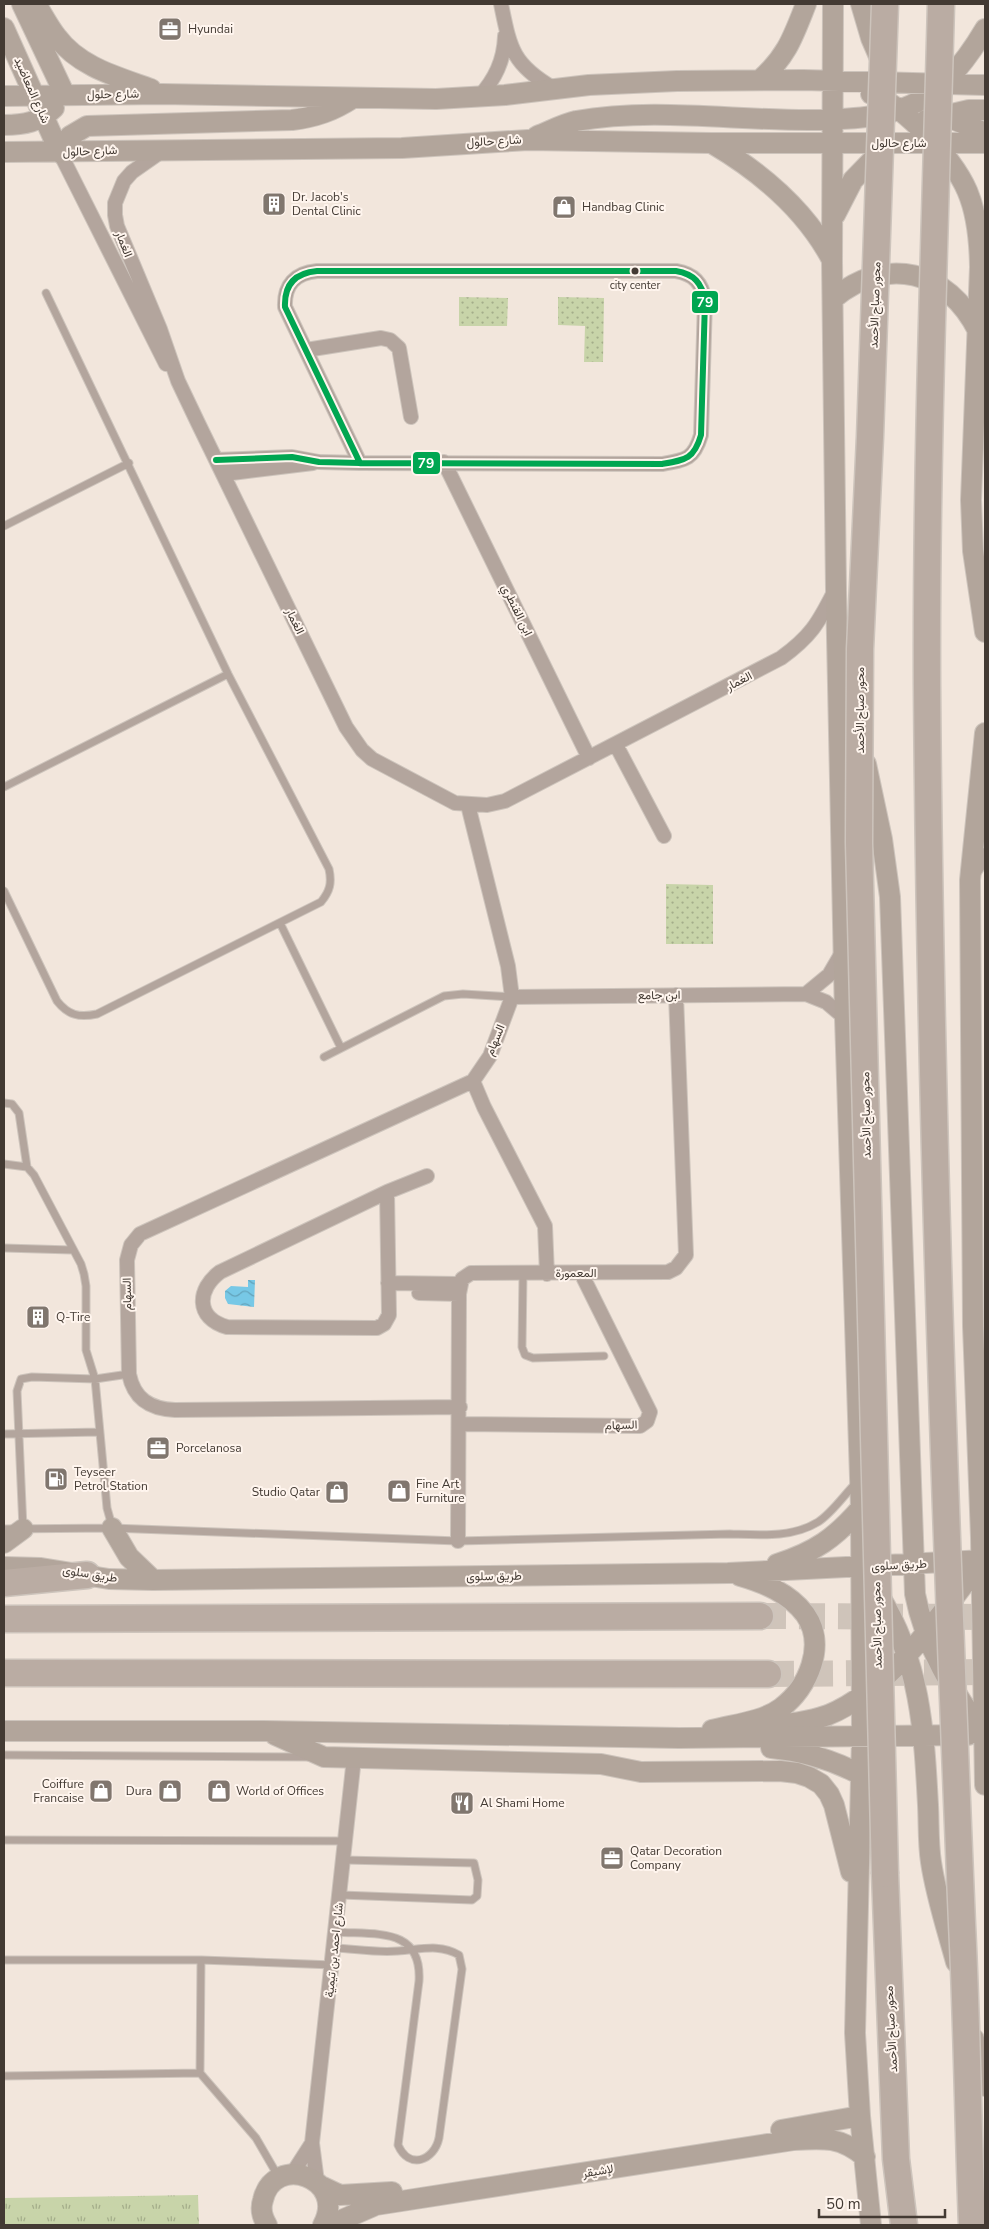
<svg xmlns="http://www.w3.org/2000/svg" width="989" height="2229" viewBox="0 0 989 2229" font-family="'Nunito Sans',Vazirmatn,sans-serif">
  <defs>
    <pattern id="park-tufts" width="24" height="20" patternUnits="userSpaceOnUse" patternTransform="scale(1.25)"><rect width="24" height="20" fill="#c8d4a9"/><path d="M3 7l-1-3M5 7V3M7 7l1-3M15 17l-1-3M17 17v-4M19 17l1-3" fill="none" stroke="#a4ad8a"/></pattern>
    <pattern id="garden-dots" width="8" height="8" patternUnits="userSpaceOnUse" patternTransform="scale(1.25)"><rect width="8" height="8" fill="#c8d4a9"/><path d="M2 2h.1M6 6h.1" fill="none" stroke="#a4ad8a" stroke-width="1.8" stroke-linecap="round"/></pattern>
    <pattern id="water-waves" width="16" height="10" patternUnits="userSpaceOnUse" patternTransform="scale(1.25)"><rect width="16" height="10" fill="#77c8e6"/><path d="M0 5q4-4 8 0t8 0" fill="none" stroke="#63a3bb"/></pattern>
  </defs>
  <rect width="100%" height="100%" fill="#f2e6dc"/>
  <!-- park -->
  <path fill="url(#park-tufts)" d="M198 2195 199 2225H4V2198Z"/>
  <!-- garden -->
  <path fill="url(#garden-dots)" d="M459 297 508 298 507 326H459Z
    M558 297 604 298 603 362H584L585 326 558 325Z
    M666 884 713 885V944H666Z"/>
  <!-- water -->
  <path fill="url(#water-waves)" d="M248 1280H255L254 1307 228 1304 225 1298V1291L231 1286 248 1287Z"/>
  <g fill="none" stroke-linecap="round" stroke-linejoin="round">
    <!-- highway-tunnel -->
    <path stroke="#cfc4ba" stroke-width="26" stroke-dasharray="26 13" stroke-linecap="butt" d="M760 1616 985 1617
      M768 1674 985 1672"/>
    <!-- lane casing -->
    <g stroke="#cdc4bc" stroke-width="9">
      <path id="lane" d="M4 526 129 463
        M4 787 228 674
        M4 891 57 1001C68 1015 79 1018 97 1014L321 902C330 891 332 883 329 869L228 674 46 293
        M280 923 341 1048
        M324 1057 444 996 463 994 512 997
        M4 1103 12 1104 19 1113 27 1167
        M4 1164 27 1167 34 1175 81 1264 84 1274 86 1286V1350L95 1379 107 1508 112 1526
        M4 1248 72 1250
        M523 1274 522 1347 525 1355 533 1358 604 1356
        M4 1434 99 1432
        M23 1528 17 1391 21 1379 32 1377 95 1379 129 1374
        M4 1529 112 1528 458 1541 730 1534C760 1535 792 1538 818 1522 832 1513 844 1495 856 1483
        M4 1755 308 1757
        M4 1840 345 1841
        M341 1895 472 1900 477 1896 478 1880 474 1863 344 1860
        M335 1948C355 1949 377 1953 398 1951 419 1950 439 1943 459 1955L462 1969 439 2138C434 2161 409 2170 398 2145L419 1981C422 1927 376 1935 336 1932
        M4 1960H201L333 1965
        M201 1960 200 2073 256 2138 278 2176
        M4 2076 200 2073"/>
    </g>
    <!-- street casing -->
    <g stroke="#cdc4bc" stroke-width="16">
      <path id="street" d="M501 4C510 48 512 64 553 88
        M479 97C495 79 504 61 505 36
        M162 151 132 172 124 181 115 203V215L117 226 160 329 178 381 198 423 346 727 362 750 372 759 455 803 487 805 505 801 781 658C810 637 818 624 834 592
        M60 153 166 364
        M306 350 381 338 390 340 399 348 411 417
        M216 460 292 457 319 462 360 463 662 464C686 460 694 459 701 435L705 301C702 283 694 274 676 271H317C295 273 284 285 285 307L360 463
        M444 462 589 758
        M224 474 313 463
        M616 745 664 836
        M468 805 508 966 512 997 490 1056 473 1081 484 1107 545 1226 547 1274
        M972 875 985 855
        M806 994 829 975 843 951
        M512 997 806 994 826 1002 845 1018
        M387 1192 389 1315 384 1324 377 1328 227 1327C195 1318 197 1289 220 1272L387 1192 427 1176
        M388 1283 460 1284
        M419 1293 459 1294
        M460 1407 175 1410C150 1409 134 1399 129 1374L127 1260 131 1245 140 1234 473 1081
        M460 1424 640 1426 647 1421 650 1412 581 1273
        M458 1541 459 1294 462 1279 471 1273 668 1272 676 1268 686 1255 676 995
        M292 2174 312 2143
        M317 2182 312 2143 354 1758"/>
    </g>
    <!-- secondary casing -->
    <g stroke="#cdc4bc" stroke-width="22">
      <path id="secondary" d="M22 4 65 95
        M36 4C43 15 49 27 57 37 79 67 118 77 151 89
        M833 4 832 261 836 589 845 1018 861 1508 862 1736 855 2033 860 2116 871 2225
        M861 4 871 38 881 61
        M4 28 60 153
        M760 80C787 56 793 37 806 4
        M871 94C890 100 907 116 921 129 967 175 979 203 980 267L971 500 973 551 985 632
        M4 96 162 94 436 99 505 95 589 85 677 81 803 80 985 85
        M941 114 985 133
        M926 120 969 110H985
        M4 125C24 125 40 122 54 108
        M537 136C550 131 563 124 576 121 655 107 736 121 815 120 842 119 872 119 898 110 938 98 965 63 985 29
        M713 144C762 173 805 209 832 260
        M4 152 402 148 528 140 711 143H985
        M60 153 70 136 87 126 292 120C316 117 333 111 353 98
        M835 215 853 180 885 147
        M834 298C886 255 948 270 978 331
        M985 733 970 880 973 1326 981 1537 985 1785
        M866 764 882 839 890 897 915 1594C925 1647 953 1690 983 1734
        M112 1528 129 1557 153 1580
        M4 1543 23 1529
        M777 1564C815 1552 835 1538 861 1508
        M4 1567 41 1568 109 1579 153 1580 728 1573 985 1560
        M879 1595C920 1661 924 1730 928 1805 929 1823 928 1843 931 1862 936 1896 947 1929 956 1962
        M768 1726C788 1724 808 1722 828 1715 890 1690 943 1612 982 1560
        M712 1730C735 1724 762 1722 781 1708 808 1688 827 1645 805 1614 789 1593 764 1583 740 1576
        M4 1731H264L679 1738 968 1735
        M275 1735 324 1757 601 1764 641 1772 780 1771 797 1773 809 1777 821 1784 829 1794 834 1805 851 1872
        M771 1748C804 1751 831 1759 861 1775
        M974 2039 985 2086
        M781 2130 860 2116
        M321 2186 340 2195 392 2192
        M267 2225C262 2217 260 2209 263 2200 274 2152 348 2178 323 2225
        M330 2225 376 2205 794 2140C825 2138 841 2137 865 2157"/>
    </g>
    <!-- highway casing -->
    <g stroke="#cdc4bc" stroke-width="29">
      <path id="highway" d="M4 1583 87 1575
        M4 1619 760 1616
        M4 1673 768 1674
        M885 1874 896 2159 904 2225"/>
    </g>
    <!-- lane -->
    <use href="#lane" stroke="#b3a59d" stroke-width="7"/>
    <!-- street -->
    <use href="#street" stroke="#b3a59d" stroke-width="14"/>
    <!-- secondary -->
    <use href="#secondary" stroke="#b2a59b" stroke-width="20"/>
    <!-- highway -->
    <use href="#highway" stroke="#baaca3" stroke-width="26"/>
    <!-- highway-bridge casing -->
    <g stroke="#cdc4bc" stroke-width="29" stroke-linecap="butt">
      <path id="highway-bridge" d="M941 4C935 231 926 458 927 685 930 1098 945 1511 962 1924 967 2024 968 2125 972 2225
        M885 1874 859 843 860 649 870 437 885 4"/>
    </g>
    <!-- highway-bridge -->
    <use href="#highway-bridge" stroke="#baaca3" stroke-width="26"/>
    <!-- bus-1 casing -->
    <g stroke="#fff5ee" stroke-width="10">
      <path id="bus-1" d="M216 460 292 457 319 462 360 463 662 464C686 460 694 459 701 435L705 301C702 283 694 274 676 271H317C295 273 284 285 285 307L360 463"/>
    </g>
    <!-- bus-1 -->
    <use href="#bus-1" stroke="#00a651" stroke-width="6"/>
  </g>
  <!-- icons -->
  <defs>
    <g id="office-square" transform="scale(1.25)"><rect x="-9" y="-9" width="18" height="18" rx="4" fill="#80766e" stroke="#fff5ee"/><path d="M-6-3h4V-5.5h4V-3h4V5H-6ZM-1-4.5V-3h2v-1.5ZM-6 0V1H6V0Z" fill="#fff"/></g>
    <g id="building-square" transform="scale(1.25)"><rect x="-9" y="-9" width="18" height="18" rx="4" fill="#80766e" stroke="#fff5ee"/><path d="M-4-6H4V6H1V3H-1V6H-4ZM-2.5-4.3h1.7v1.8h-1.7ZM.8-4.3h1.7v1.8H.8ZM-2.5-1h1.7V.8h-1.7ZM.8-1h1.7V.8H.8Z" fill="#fff"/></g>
    <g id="shop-square" transform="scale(1.25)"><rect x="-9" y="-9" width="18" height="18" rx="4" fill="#80766e" stroke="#fff5ee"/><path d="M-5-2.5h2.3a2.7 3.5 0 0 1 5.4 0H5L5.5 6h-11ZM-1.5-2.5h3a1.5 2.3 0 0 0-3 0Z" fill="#fff"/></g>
    <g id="fuel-square" transform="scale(1.25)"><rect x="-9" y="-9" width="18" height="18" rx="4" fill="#80766e" stroke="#fff5ee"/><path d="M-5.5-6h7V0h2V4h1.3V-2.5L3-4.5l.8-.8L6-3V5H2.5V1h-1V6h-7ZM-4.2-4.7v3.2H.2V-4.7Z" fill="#fff"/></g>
    <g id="restaurant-square" transform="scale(1.25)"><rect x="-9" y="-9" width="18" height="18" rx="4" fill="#80766e" stroke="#fff5ee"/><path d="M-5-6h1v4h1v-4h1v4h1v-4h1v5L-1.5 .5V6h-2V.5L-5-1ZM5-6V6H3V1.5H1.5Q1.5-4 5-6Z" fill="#fff"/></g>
  </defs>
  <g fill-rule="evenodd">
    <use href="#office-square" x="170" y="29"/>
    <use href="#building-square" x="274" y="204"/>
    <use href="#shop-square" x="564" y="207"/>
    <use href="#building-square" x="38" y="1317"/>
    <use href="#office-square" x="158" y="1448"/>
    <use href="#fuel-square" x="56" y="1479"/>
    <use href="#shop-square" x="399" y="1491"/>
    <use href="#shop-square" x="337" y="1492"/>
    <use href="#shop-square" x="101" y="1791"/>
    <use href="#shop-square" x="170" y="1791"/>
    <use href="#shop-square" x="219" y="1791"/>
    <use href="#restaurant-square" x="462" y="1803"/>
    <use href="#office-square" x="612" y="1858"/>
  </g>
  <!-- markers -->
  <circle fill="#433a33" stroke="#fff5ee" stroke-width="2" cx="635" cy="271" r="4.5"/>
  <g text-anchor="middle" stroke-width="4" stroke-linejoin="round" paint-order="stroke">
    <!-- bus labels -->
    <g font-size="11" fill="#433a33" stroke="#fff5ee">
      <text x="635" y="289">city center</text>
    </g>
    <!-- poi labels -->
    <g font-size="12" fill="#433a33" stroke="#fff5ee" text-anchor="start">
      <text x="188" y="33">Hyundai</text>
      <text x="292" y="201">Dr. Jacob's<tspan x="292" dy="14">Dental Clinic</tspan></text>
      <text x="582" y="211">Handbag Clinic</text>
      <text x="56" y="1321">Q-Tire</text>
      <text x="176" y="1452">Porcelanosa</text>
      <text x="74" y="1476">Teyseer<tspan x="74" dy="14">Petrol Station</tspan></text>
      <text x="416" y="1488">Fine Art<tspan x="416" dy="14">Furniture</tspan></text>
      <text x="320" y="1496" text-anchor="end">Studio Qatar</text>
      <text x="84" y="1788" text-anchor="end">Coiffure<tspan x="84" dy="14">Francaise</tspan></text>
      <text x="152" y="1795" text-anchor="end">Dura</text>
      <text x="236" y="1795">World of Offices</text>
      <text x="480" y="1807">Al Shami Home</text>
      <text x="630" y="1855">Qatar Decoration<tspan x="630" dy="14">Company</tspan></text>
    </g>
    <!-- street labels -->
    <g font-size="12" fill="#433a33" stroke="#fff5ee">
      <text transform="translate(32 90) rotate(66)" y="4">شارع المعاضيد</text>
      <text transform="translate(113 94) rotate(-1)" y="4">شارع حلول</text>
      <text transform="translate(494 141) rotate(-3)" y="4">شارع حالول</text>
      <text x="899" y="147">شارع حالول</text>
      <text transform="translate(90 151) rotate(-2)" y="4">شارع حالول</text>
      <text transform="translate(124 244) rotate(68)" y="4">الغمار</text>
      <text transform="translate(875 305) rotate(-88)" y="4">محور صباح الأحمد</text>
      <text transform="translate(517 610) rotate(64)" y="4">ابن القنطري</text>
      <text transform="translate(295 621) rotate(64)" y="4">الغمار</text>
      <text transform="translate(739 681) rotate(-28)" y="4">الغمار</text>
      <text transform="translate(860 710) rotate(-90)" y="4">محور صباح الأحمد</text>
      <text transform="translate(659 995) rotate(-1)" y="4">ابن جامع</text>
      <text transform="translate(495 1040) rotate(-68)" y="4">السهام</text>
      <text transform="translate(866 1115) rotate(-91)" y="4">محور صباح الأحمد</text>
      <text x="576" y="1277">المعمورة</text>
      <text transform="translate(127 1294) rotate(-91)" y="4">السهام</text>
      <text transform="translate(621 1425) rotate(-2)" y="4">السهام</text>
      <text transform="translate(899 1565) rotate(-3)" y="4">طريق سلوى</text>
      <text transform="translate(90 1574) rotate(9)" y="4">طريق سلوى</text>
      <text transform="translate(494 1576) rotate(-1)" y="4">طريق سلوى</text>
      <text transform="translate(877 1625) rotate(-91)" y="4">محور صباح الأحمد</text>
      <text transform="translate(334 1950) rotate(-84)" y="4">شارع احمد بن تيمية</text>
      <text transform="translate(891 2029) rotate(-93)" y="4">محور صباح الأحمد</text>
      <text transform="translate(598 2171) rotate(-9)" y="4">لإشيقر</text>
    </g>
  </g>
  <g stroke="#fff5ee" stroke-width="2">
    <rect x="691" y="290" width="28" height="24" rx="5" fill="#00a651"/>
    <rect x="412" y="451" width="29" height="24" rx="5" fill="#00a651"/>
  </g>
  <g font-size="14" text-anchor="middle" font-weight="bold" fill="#fff">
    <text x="705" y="307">79</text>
    <text x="426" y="468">79</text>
  </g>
  <!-- border -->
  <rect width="989" height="2229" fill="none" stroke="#433a33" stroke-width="10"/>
  <!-- scale -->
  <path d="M819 2209v8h126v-8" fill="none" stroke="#433a33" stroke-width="2.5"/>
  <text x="826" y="2209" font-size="15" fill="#433a33" stroke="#fff5ee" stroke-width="4" paint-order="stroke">50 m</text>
</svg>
